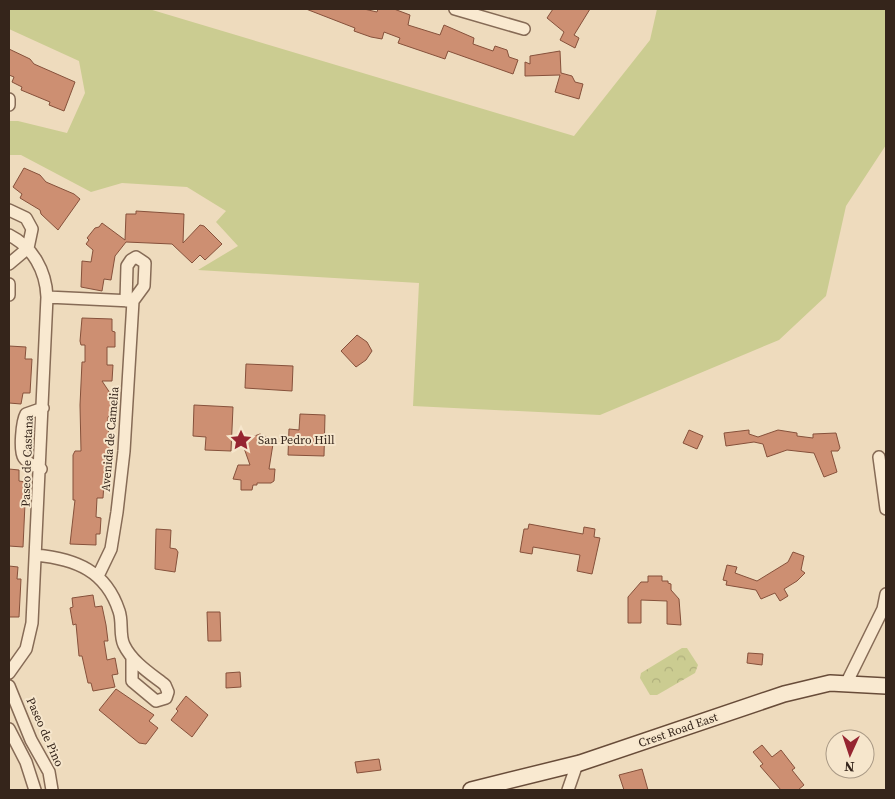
<svg xmlns="http://www.w3.org/2000/svg" width="895" height="799" viewBox="0 0 895 799" font-family="'Source Serif 4',serif">
  <defs>
    <pattern id="forest-crowns" width="20" height="18" patternUnits="userSpaceOnUse" patternTransform="scale(1.25)"><rect width="20" height="18" fill="#cbcc91"/><path d="M2 6a3 3 0 1 1 6 0M12 15a3 3 0 1 1 6 0" fill="none" stroke="#afaf7c"/></pattern>
  </defs>
  <rect width="100%" height="100%" fill="#eedbbd"/>
  <!-- grass -->
  <path fill="#cbcc91" d="M9 9H149L574 136 650 40 657 9H886V145L846 206 826 296 779 340 600 415 413 406 419 283 198 270 238 246 216 222 226 211 187 187 122 183 91 192 21 155H9V121H18L67 133 85 93 79 61 9 29Z"/>
  <!-- forest -->
  <path fill="url(#forest-crowns)" d="M682 648H687L698 665 695 673 657 695H650L640 678 641 673Z"/>
  <!-- building -->
  <path fill="#cd8f72" stroke="#86513b" d="M306 9H364L377 12 378 9H394L410 15 408 25 440 35 444 25 474 38 473 44 493 51 495 46 507 50 509 57 518 60 513 74 448 51 445 59 398 43 400 38 384 32 382 39 371 37 354 31 355 28Z
    M553 9H590L574 35 579 38 575 48 560 40 564 32 547 18Z
    M9 49 30 59 34 64 75 82 64 111 49 105 50 102 21 90 22 87 12 82 14 77 9 75Z
    M560 51 561 73 572 76 575 82 583 84 579 99 555 92 560 75 525 76V62L530 64V56Z
    M24 168 40 175 46 182 74 194 80 199 58 230 41 214 40 210 20 198 22 194 13 187Z
    M136 211 184 214 183 243 200 225 204 226 222 244 205 260 200 255 192 263 172 244 126 242 115 256 111 280 104 279 102 291 81 287 82 261 91 262 93 250 86 244 89 240 87 238 95 228 99 227 102 223 125 240 126 214H136Z
    M82 318 112 319V331L115 332V347H107V365H113L112 381H102L110 393 111 401V416L108 417 109 450 107 468H105L103 498H97L96 517 101 518 100 534H96V545L70 544 75 500H73V455L75 451H81L80 405 82 362H85V345H81L80 341Z
    M357 335 367 342 372 351 366 360 356 367 341 351Z
    M9 346 26 347 25 359H32L30 393H23L21 404 9 403Z
    M246 364 293 366 292 391 245 388Z
    M194 405 233 407 231 451 205 450 206 437 193 436Z
    M300 414 325 415 324 456 288 455 289 429 299 430Z
    M689 430 703 436 697 449 683 443Z
    M749 430V434L758 437 778 430 797 433V436L813 438V434L836 433 840 448 838 451H831L837 472 824 477 814 453 787 450 767 457 763 444 754 442 726 446 724 433Z
    M260 434 269 438 273 444 269 469H275L274 481 271 483H257V485H253L252 490H241V480L233 479 238 465H250L244 448 249 438Z
    M9 469 19 470V481L26 482 23 547 9 546Z
    M529 524 583 534 584 527 595 529 594 537 600 538 592 574 577 571 580 555 533 547 532 554 520 552 524 529H528Z
    M156 529 171 530 170 548 176 549 178 552 175 572 155 569Z
    M793 552 804 556 801 570 805 573 797 581 784 589 788 596 780 601 775 593 761 599 756 590 726 585 727 581 723 580 727 565 737 567 735 573 757 581 788 562Z
    M9 566 18 567 17 579H21L19 617H9Z
    M648 576H662V581H668V583L671 584V590L679 599 681 625 667 624V601L641 600V623H628V597L641 582H648Z
    M93 595 95 607 102 606 106 625 108 641H104L107 660 115 658 118 674 112 675 115 687 93 691 91 683H88L82 656H79L76 624 73 625 70 608 73 607 72 598Z
    M207 612H220L221 641H208Z
    M748 653 763 654 762 665 747 663Z
    M240 672 241 687 226 688V673Z
    M116 689 154 715 149 721 158 728 146 744 139 743 99 710Z
    M186 696 208 715 192 737 171 720 178 711 176 709Z
    M762 745 772 757 781 750 795 768 792 770 804 785 798 790H781L760 766 763 764 753 752Z
    M379 759 381 770 357 773 355 762Z
    M642 769 648 790H624L619 775Z"/>
  <g fill="none" stroke-linecap="round" stroke-linejoin="round">
    <!-- street casing -->
    <g stroke="#866b56" stroke-width="14">
      <path id="street" d="M455 9 524 29
        M9 99V105
        M9 210 26 218 32 229 28 248 9 264
        M9 235C33 247 46 271 47 297L32 623 26 649 9 673
        M9 284V295
        M47 297 132 301
        M126 301 127 266 131 260 136 257 145 263 144 286 133 301
        M879 457 886 509
        M41 469C35 466 27 463 24 458 19 451 22 421 26 414L43 408
        M36 555C76 559 106 571 119 611 123 622 119 635 124 645 132 662 151 674 165 685L168 692 166 698 156 701 132 681V657
        M98 576 111 549 117 512 124 451 133 301
        M846 684 883 609 886 594
        M9 686 31 740 49 772 52 790
        M9 729 26 762 35 790
        M568 790 577 764"/>
    </g>
    <!-- secondary casing -->
    <g stroke="#684c39" stroke-width="18">
      <path id="secondary" d="M471 790 580 763 784 694 830 683 886 686"/>
    </g>
    <!-- street -->
    <use href="#street" stroke="#f9e9d0" stroke-width="11"/>
    <!-- secondary -->
    <use href="#secondary" stroke="#f9e9d0" stroke-width="15"/>
  </g>
  <!-- icons -->
  <defs>
    <g id="sight-bare" transform="scale(1.725)"><path d="M0-6L1.8-2.2L6-1.7L2.9 1.2L3.7 5.4L0 3.3L-3.7 5.4L-2.9 1.2L-6-1.7L-1.8-2.2Z" fill="#962531" stroke="#f6e6cc" stroke-width="2.5" paint-order="stroke"/></g>
  </defs>
  <g fill-rule="evenodd">
    <use href="#sight-bare" x="241" y="440"/>
  </g>
  <g text-anchor="middle" stroke-width="4" stroke-linejoin="round" paint-order="stroke">
    <!-- street labels -->
    <g font-size="12" fill="#35251b" stroke="#f6e6cc">
      <text transform="translate(110 439) rotate(-85)" y="4">Avenida de Camelia</text>
      <text transform="translate(27 461) rotate(-88)" y="4">Paseo de Castana</text>
      <text transform="translate(678 730) rotate(-19)" y="4">Crest Road East</text>
      <text transform="translate(45 732) rotate(66)" y="4">Paseo de Pino</text>
    </g>
    <!-- poi labels -->
    <g font-size="12" fill="#35251b" stroke="#f6e6cc" text-anchor="start">
      <text x="258" y="444">San Pedro Hill</text>
    </g>
  </g>
  <!-- border -->
  <rect width="895" height="799" fill="none" stroke="#35251b" stroke-width="20"/>
  <!-- north arrow -->
  <g transform="translate(850 754) rotate(183)"><circle r="24" fill="#f6e6cc" stroke="#a99985"/>
  <path d="M0-4L9 19L0 12L-9 19Z" fill="#962531"/>
  <text y="-8" font-size="14" font-weight="bold" text-anchor="middle" fill="#35251b">N</text>
  </g>
</svg>
